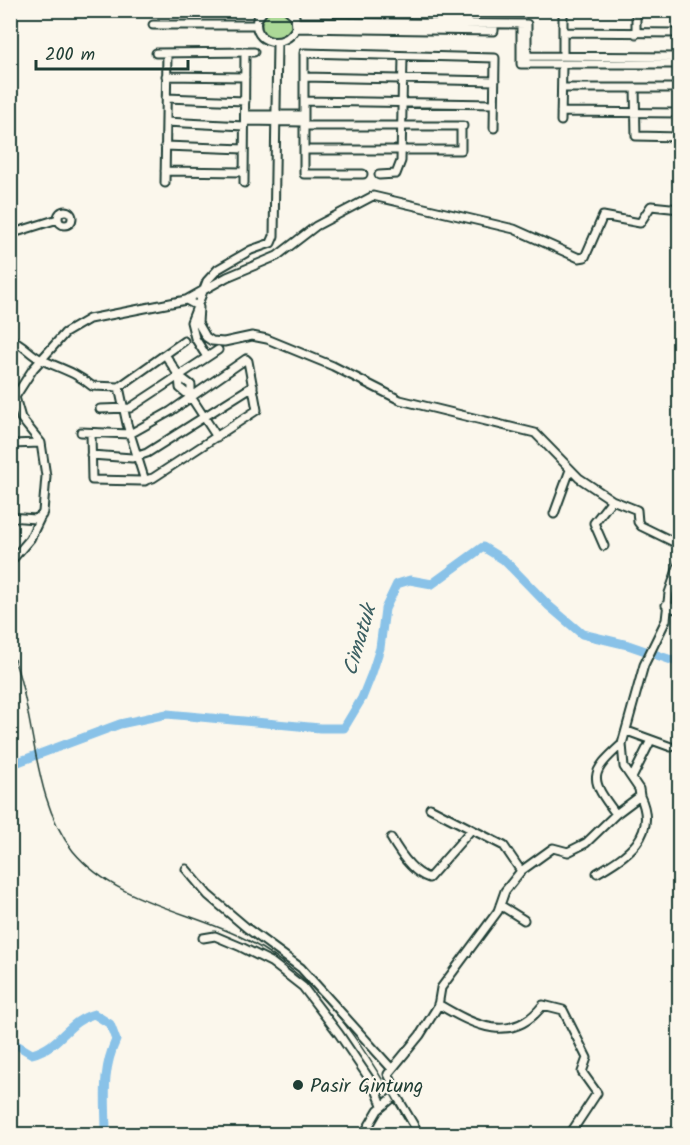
<svg xmlns="http://www.w3.org/2000/svg" width="690" height="1145" viewBox="0 0 690 1145" font-family="Kalam,sans-serif">
  <rect width="100%" height="100%" fill="#fbf7ec"/>
  <filter id="ink" filterUnits="userSpaceOnUse"><feTurbulence type="fractalNoise" baseFrequency=".0167" numOctaves="2"/><feDisplacementMap in="SourceGraphic" scale="12" xChannelSelector="R" yChannelSelector="G"/><feConvolveMatrix kernelMatrix="1 2 1 2 8 2 1 2 1" color-interpolation-filters="sRGB"/></filter>
  <g filter="url(#ink)">
    <!-- green -->
    <path fill="#acd997" stroke="#668b66" stroke-width="1.5" d="M262 25a15 15 0 1 1 30 0a15 15 0 1 1-30 0Z"/>
    <g fill="none" stroke-linecap="round" stroke-linejoin="round">
      <!-- river -->
      <path stroke="#89c2e8" stroke-width="9" d="M10 765 120 724 167 714 320 728H344L362 698 372 673 380 648 385 609 397 584 410 580 432 584 483 547 504 560 549 606 582 634 628 645 680 663
        M10 1041 32 1054C62 1046 67 1021 94 1014L110 1024 116 1040C101 1072 106 1101 106 1134"/>
      <!-- minor casing -->
      <g stroke="#1f3d34" stroke-width="11">
        <path id="minor" d="M264 10 257 19C252 44 285 50 296 28L295 16 288 10
          M563 10V56
          M636 10V34
          M297 22 527 24V64
          M521 24V64H680
          M153 25H256
          M296 28 494 31V24
          M563 32 680 33
          M156 53 254 52
          M523 56 680 57
          M166 76 245 77
          M304 77 495 81
          M562 88H672
          M635 88 636 136 680 137
          M166 98 245 101
          M304 101 494 104
          M561 112 680 113
          M245 115H304
          M245 121 304 122
          M561 121 562 64
          M166 122 244 126
          M304 126H463
          M165 146 244 149
          M304 150H461V126
          M165 171 244 172
          M304 174V53L495 58 494 128
          M304 174H363
          M379 175 396 174 401 161 403 56
          M165 183 167 53
          M244 183 245 52
          M58 218a7 7 0 1 1 14 0a7 7 0 1 1-14 0Z
          M10 234 58 219
          M186 300 199 307 198 323 206 337 212 341 224 342 252 336 267 339 333 366 400 400 535 433 579 478 612 500 637 510 638 522 641 526 680 545
          M10 339C23 343 30 355 42 360 62 369 75 372 92 386L119 387 184 341
          M166 356 179 376 180 388 191 397 217 437
          M207 357 195 338 191 322 207 281 218 269 251 250 271 243 274 236 277 43
          M179 376 191 385V397
          M119 387 127 424 145 481
          M100 409 130 408 218 350
          M81 432 130 434 171 411 246 359 248 361 257 410 153 478 142 481 92 480 91 433
          M10 444 41 443
          M91 455 132 458 147 453 253 386
          M554 514 570 470
          M10 517 35 519 42 515
          M604 546 594 523 612 500
          M12 560 30 539 43 512 46 476 41 443 21 418 15 397 33 369 65 333 89 319 186 300 227 277 277 256 316 226 373 196 514 229 579 258 585 257 603 216 640 223 651 206 680 209
          M666 605 680 611
          M627 731 671 747
          M632 778 651 740
          M430 808 504 846 521 871
          M616 814C589 778 589 774 622 744
          M391 838C399 852 413 873 429 878L471 830
          M186 869 208 895 248 929 301 968 392 1069
          M597 873C626 856 659 836 640 796
          M500 905 524 920
          M203 938 215 936 241 947 271 962 303 987 339 1034 375 1087 382 1105
          M438 1004C475 1026 512 1045 543 1005L563 1010 587 1058 582 1072 597 1093 570 1134
          M364 1134 378 1110 396 1095
          M419 1134 396 1095 397 1092 388 1074 420 1035 438 1006 441 988 498 911 505 891 521 871 553 848 568 852 586 843 616 814 640 796 639 789 624 767 622 744 644 665 666 620 669 593 680 561"/>
      </g>
      <!-- minor -->
      <use href="#minor" stroke="#fbf7ec" stroke-width="7"/>
      <!-- rail -->
      <path stroke="#1f3d34" stroke-width="1.5" d="M10 649C37 712 30 797 73 851 117 904 191 910 249 941 331 986 370 1057 414 1134"/>
    </g>
  </g>
  <!-- markers -->
  <circle fill="#1f3d34" stroke="#fbf7ec" stroke-width="2" cx="298" cy="1085" r="6"/>
  <g text-anchor="middle" stroke-width="4.5" stroke-linejoin="round" paint-order="stroke">
    <!-- poi labels -->
    <g font-size="20" fill="#1f3d34" stroke="#fbf7ec" text-anchor="start">
      <text x="310" y="1092">Pasir Gintung</text>
    </g>
    <!-- water labels -->
    <g font-size="21" font-style="italic" fill="#3a5e61" stroke="#fbf7ec">
      <text transform="translate(359 640) rotate(-74)" y="7">Cimatuk</text>
    </g>
  </g>
  <!-- margin -->
  <rect width="690" height="1145" fill="none" stroke="#fbf7ec" stroke-width="36"/>
  <rect x="18" y="18" width="654" height="1109" fill="none" stroke="#1f3d34" stroke-width="2" filter="url(#ink)"/>
  <!-- scale -->
  <path d="M36 60v9h152v-9" fill="none" stroke="#1f3d34" stroke-width="3"/>
  <text x="45" y="60" font-size="18" fill="#1f3d34" stroke="#fbf7ec" stroke-width="4.5" paint-order="stroke">200 m</text>
</svg>
